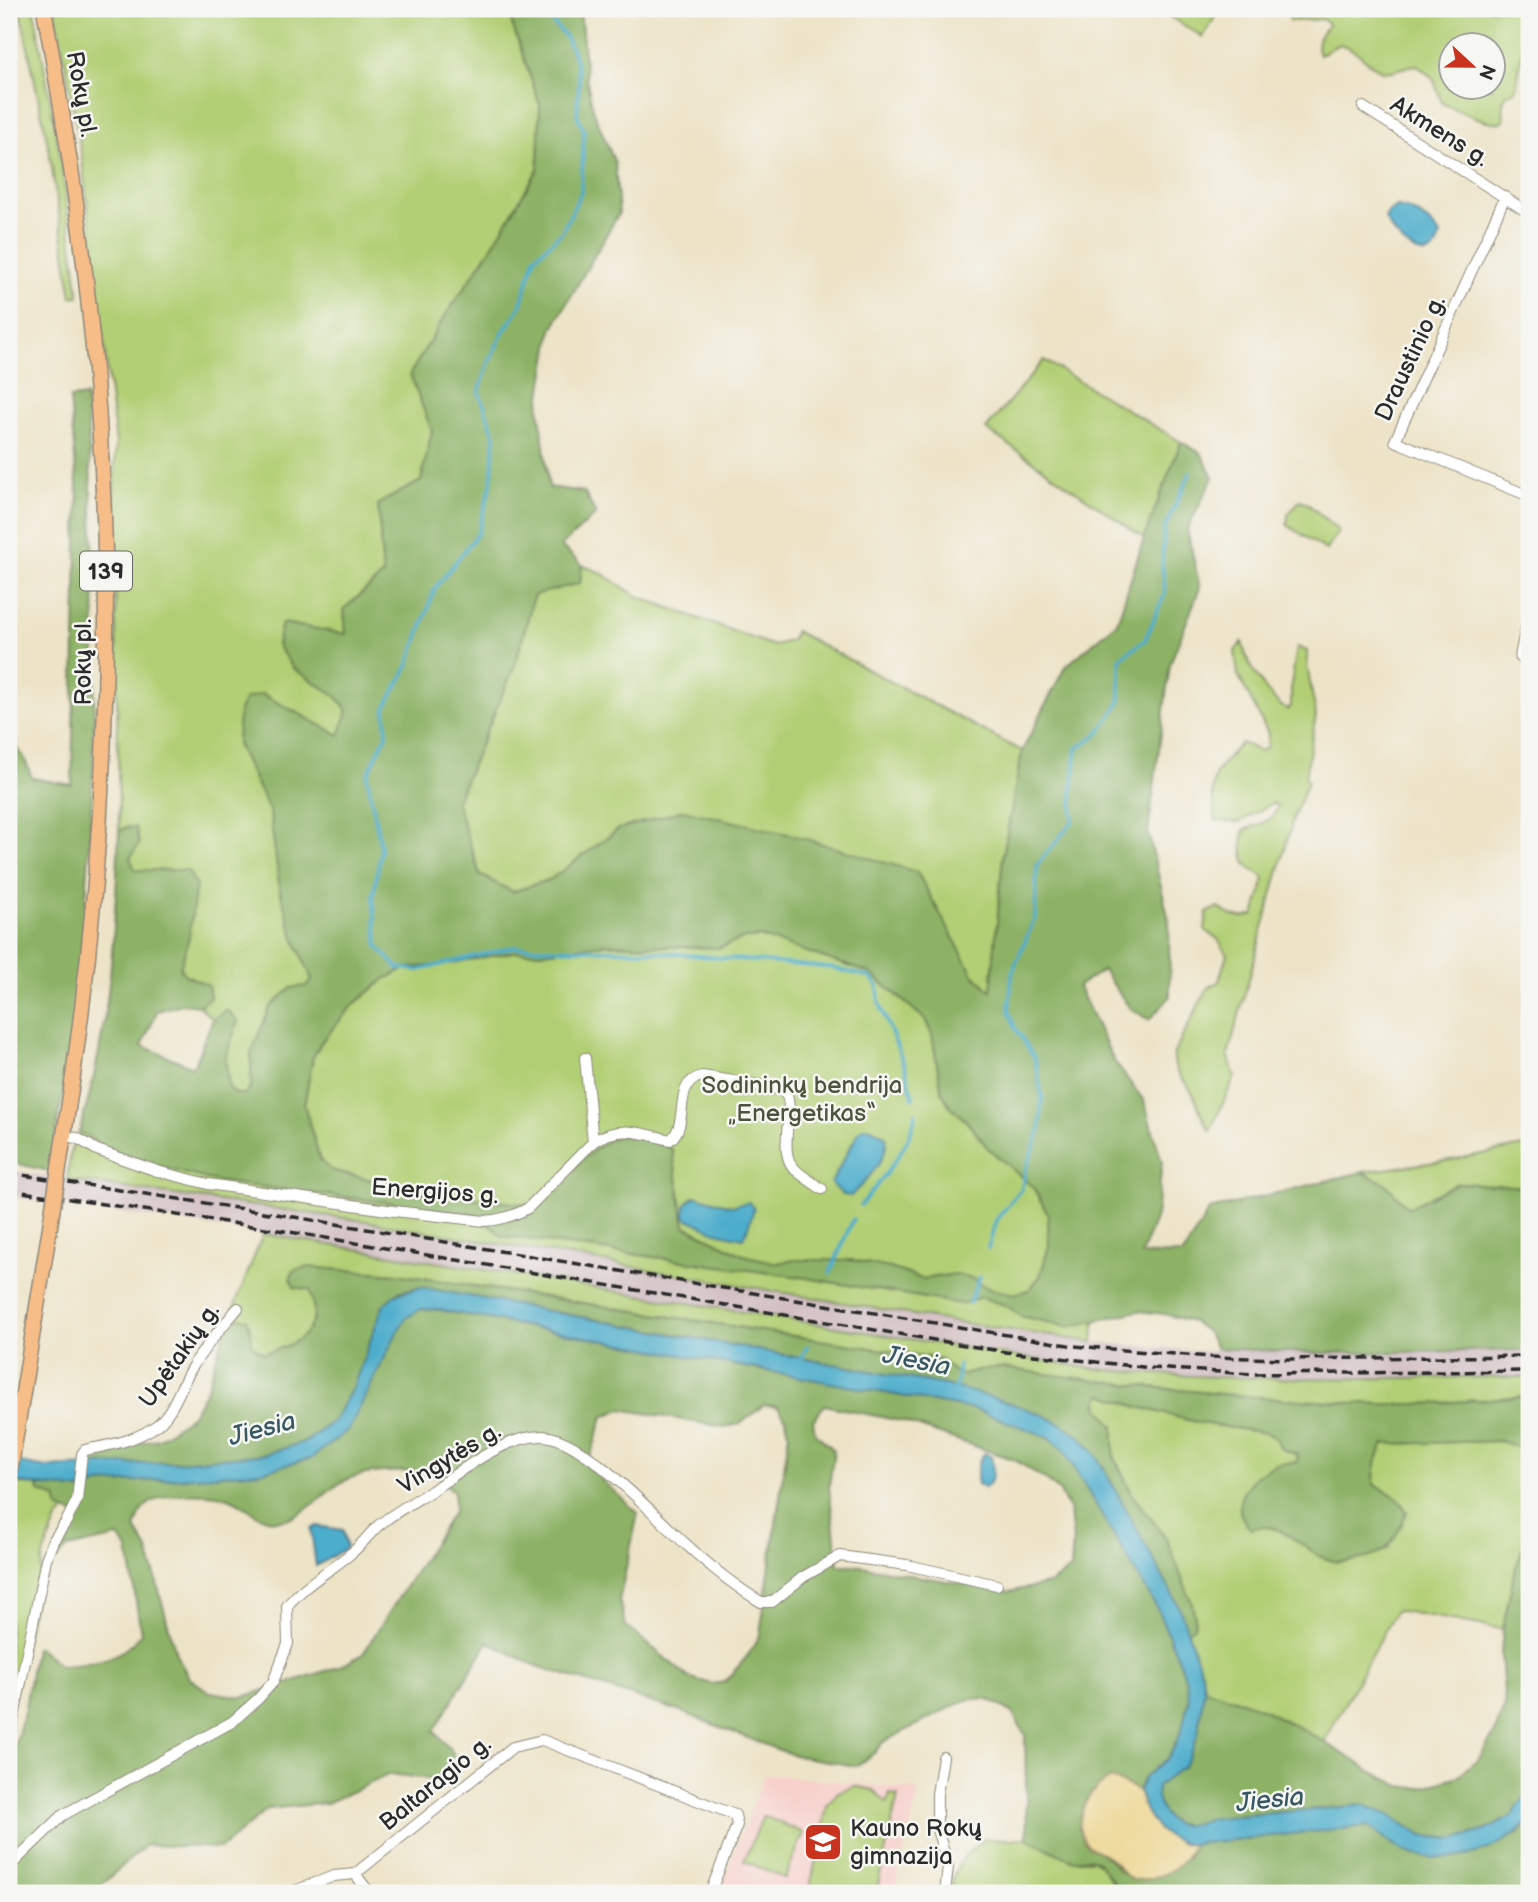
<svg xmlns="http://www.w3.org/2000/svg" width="1538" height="1902" viewBox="0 0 1538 1902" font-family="'Balsamiq Sans',sans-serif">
  <rect width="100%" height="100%" fill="#f6f6f2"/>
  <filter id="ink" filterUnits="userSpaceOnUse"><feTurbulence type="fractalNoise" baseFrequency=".0143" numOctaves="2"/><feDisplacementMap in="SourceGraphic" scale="14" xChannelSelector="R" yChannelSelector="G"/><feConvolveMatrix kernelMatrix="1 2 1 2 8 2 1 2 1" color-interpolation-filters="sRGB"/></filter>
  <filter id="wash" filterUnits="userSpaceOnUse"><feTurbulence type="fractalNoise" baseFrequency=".00686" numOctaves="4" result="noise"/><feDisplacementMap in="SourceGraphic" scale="28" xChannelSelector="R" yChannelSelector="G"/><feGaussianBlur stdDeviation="1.57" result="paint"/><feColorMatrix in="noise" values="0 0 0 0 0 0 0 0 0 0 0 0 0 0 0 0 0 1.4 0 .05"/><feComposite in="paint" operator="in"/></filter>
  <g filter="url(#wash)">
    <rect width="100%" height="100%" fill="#ede3c7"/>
    <!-- built -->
    <path fill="#f7d0cb" d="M765 1774 919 1790 894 1893H718Z"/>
    <!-- industrial -->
    <path fill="#d2bec2" d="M9 1170 98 1185 365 1221 955 1322 1093 1342 1212 1352 1216 1348 1314 1353 1529 1350V1377L1281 1380 1158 1376 1088 1368 263 1234 9 1196Z"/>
    <!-- green -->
    <path fill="#b2cf75" stroke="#6e7d50" stroke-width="2" fill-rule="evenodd" d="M20 9H34L60 155 79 296 72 297 49 150Z
      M55 9H507L540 105 538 169 490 250 442 321 410 374 432 431 421 481 378 504 383 575 344 609 346 634 282 624 277 645 294 669 336 696 348 711 339 736 262 694 237 744 270 812 280 891 295 940 312 979 306 987 270 1007 251 1054V1088L246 1094H236L229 1089 225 1059 238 1021 227 1010 213 1019 199 1006 210 997 208 985 185 975 180 968 189 937 187 870 135 871 130 858 127 827 119 831 114 482 116 444 81 152Z
      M1157 9H1220L1203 37Z
      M1287 9H1529L1516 90 1507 94 1503 102 1504 121C1490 127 1457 109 1442 103L1433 78 1417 65C1404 65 1394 74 1383 71 1369 68 1359 48 1339 44L1319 55C1314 43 1320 32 1329 25L1323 19 1290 21ZM1450 46H1492V88H1450Z
      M1044 360 1181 442 1144 538 986 429Z
      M1300 500 1307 503 1339 531 1326 550 1287 525 1288 515Z
      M582 565 601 573 637 596 774 646 792 640 795 631 1022 751 1003 856 991 992 973 974 917 872 619 829 551 879 512 892 480 875 456 802 515 665 534 595 580 583Z
      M1242 642C1246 663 1269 699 1287 710L1291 706V685L1297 647 1307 651V666L1316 715 1305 777 1308 781 1293 819 1228 1055 1235 1077 1210 1131C1201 1119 1200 1107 1193 1094 1185 1079 1172 1073 1174 1053L1207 989 1219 981 1227 954 1218 939 1205 930 1207 913 1218 907C1231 917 1239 920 1254 915L1265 878C1261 874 1253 871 1249 867 1241 860 1242 840 1244 830 1258 825 1273 822 1278 806L1273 803 1239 822 1216 821C1209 776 1211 776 1241 743L1260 751 1267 747 1268 733 1238 675 1235 651Z
      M762 937 870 973 925 1019 932 1035 942 1092 949 1105 967 1122 989 1149 1033 1187 1048 1214 1049 1246 1040 1277 1029 1290 1014 1294 989 1289 971 1278 955 1274 923 1279 890 1268 851 1260H794L777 1263 743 1255 685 1226 672 1149 635 1137 600 1146 538 1206 416 1191 331 1170 320 1160 304 1105 313 1057 322 1041 353 1005 385 979 406 968 441 965 512 952H544L603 944 719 948 745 938Z
      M79 1132 93 1139 101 1148 215 1181 478 1214 502 1236 800 1277 961 1304 981 1297 1007 1306 1021 1316 1068 1327 1082 1322H1095L1093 1342 955 1322 365 1221 67 1180 71 1150Z
      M1529 1145V1187L1458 1183 1408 1208 1385 1183 1362 1172 1451 1160Z
      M263 1234 1088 1368C1235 1384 1382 1377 1529 1377V1396C1480 1399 1429 1406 1380 1404 1254 1400 1127 1386 1002 1368 974 1364 965 1389 941 1359L397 1274 305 1267C308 1281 314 1297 314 1311 315 1338 284 1350 263 1353L252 1345 251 1331 226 1328Z
      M1102 1394 1135 1406 1200 1423 1267 1433 1277 1439 1281 1449 1298 1455 1297 1463 1276 1464 1261 1525 1277 1529 1327 1559 1338 1562 1388 1549 1407 1512 1397 1497 1374 1485C1374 1469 1376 1458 1384 1444L1500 1441 1517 1447 1529 1460V1530L1514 1573 1503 1629 1396 1610 1324 1742 1256 1706 1204 1689 1202 1673 1187 1631 1194 1627 1195 1617 1191 1601 1166 1538 1133 1496 1114 1456V1427L1097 1404Z
      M17 1484 38 1485 39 1491 57 1498 59 1509 65 1511 57 1520 44 1552 9 1719V1536Z
      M854 1786 873 1790 887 1803 890 1794 898 1796 876 1893H809L827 1806 838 1792Z
      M763 1816 804 1833 785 1878 744 1861Z
      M984 1839H1027L1072 1860H1094L1102 1866 1118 1893H951C953 1866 964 1855 984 1839Z"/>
    <!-- forest -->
    <path fill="#8db266" stroke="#5c6e48" stroke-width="2" fill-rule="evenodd" d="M507 9H580L586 77 594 113 615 163 619 213 552 329 539 407 549 487 584 492 596 514 561 546 582 565 580 583 534 595 515 665 456 801 480 875 513 892 551 879 619 829 683 810 796 836 917 872 973 974 991 991 1003 856 1022 751 1065 667 1117 623 1144 538 1181 442 1201 453 1213 477 1187 530 1200 588 1170 664 1148 833 1169 920 1170 997 1149 1020 1129 1007 1103 970 1078 986 1114 1061 1144 1101 1162 1162 1156 1216 1141 1255 1183 1254 1209 1210 1362 1172 1385 1183 1408 1208 1458 1183 1529 1187V1350L1314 1353 1216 1348 1208 1333 1193 1322 1164 1314 1138 1311 1068 1327 1021 1316 1007 1306 981 1297 962 1304 800 1277 502 1236 478 1214 215 1181 160 1167 101 1148 93 1139 79 1132C110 1035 115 932 119 831L127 827 136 828 139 844 130 858 135 870H187L196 884 189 937 180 968 185 975 208 985 210 997 199 1006 182 1004 157 1011 142 1046 193 1067 213 1019 227 1010 238 1021 225 1059 229 1088 236 1094H245L251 1087V1054L270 1007 291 988 306 986 312 979 295 940 280 891 270 812 237 744 239 711 245 699 262 694 339 735 348 711 336 696 294 669 277 645 282 623 346 634 344 609 383 575 378 504 421 481 432 431 410 374 442 321 490 250 538 169 540 105ZM762 937 870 973 925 1019 932 1035 942 1092 949 1105 967 1122 989 1149 1033 1187 1048 1214 1049 1246 1040 1276 1029 1290 1014 1294 989 1289 971 1278 955 1274 923 1279 890 1268 851 1260H794L777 1263 743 1255 685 1226 672 1149C656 1144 637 1134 620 1136 598 1138 554 1189 537 1206L416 1191 331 1170 320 1160 304 1105 313 1057 322 1041 353 1005 385 979 406 968 441 965 512 952H544L603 944 719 948 745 938Z
      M86 396C100 605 98 817 74 1025 68 1074 57 1122 49 1171L9 1162V739L24 757 32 778 72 785 78 498 70 398Z
      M305 1267 397 1274 941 1359C964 1389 975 1364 1003 1368 1128 1386 1254 1400 1380 1404 1429 1406 1480 1399 1529 1396V1460L1517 1447 1500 1441 1384 1444C1376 1458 1374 1469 1374 1485L1397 1497 1407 1512C1397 1536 1389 1556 1361 1559 1353 1560 1343 1563 1334 1561 1305 1555 1282 1517 1251 1529 1225 1505 1249 1476 1275 1465 1281 1462 1290 1463 1297 1462L1298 1455 1281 1449 1277 1439 1267 1433 1200 1423 1135 1406 1102 1394 1097 1404 1114 1427V1457L1133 1496 1166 1538 1191 1601 1195 1617 1194 1627 1187 1631 1179 1607 1099 1460 1088 1444 945 1385 420 1287 401 1291 394 1295 383 1306 353 1387 334 1420 307 1441 266 1455 178 1462 85 1466 84 1459 92 1451 159 1439 192 1415 206 1391 226 1328 238 1317 247 1319 251 1331 252 1345 263 1353C284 1349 314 1338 314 1311 314 1304 311 1296 310 1290L294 1287 290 1279 294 1270Z
      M421 1309 440 1310 977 1410 1048 1437 1063 1449 1076 1469 1157 1608 1182 1667 1187 1685 1189 1699 1181 1733 1169 1757 1144 1778 1138 1790 1111 1778C1090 1792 1082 1800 1079 1827 1085 1852 1109 1851 1119 1871L1143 1880 1160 1875 1188 1858 1193 1844 1368 1826 1404 1851 1519 1833 1529 1821V1893H1118L1114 1883 1098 1862 1089 1858 1072 1860 1027 1839 1025 1735 1012 1712 986 1698 965 1700 883 1742 874 1753 856 1766 798 1756 776 1749 679 1711 534 1665 488 1642 434 1731 454 1754 436 1780 390 1774 327 1803 268 1809 221 1848 146 1845 92 1893H9V1768L25 1708 35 1648 38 1647 61 1666C91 1664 123 1660 141 1633L128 1549 118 1537 67 1548 56 1560 51 1558 76 1515 59 1509 56 1498 39 1491 38 1485 83 1490 99 1484 260 1472 349 1429 396 1334 406 1318ZM764 1405 778 1407 786 1420 789 1434 760 1634 749 1654 725 1682 712 1684 688 1677 626 1626 619 1601 638 1513 587 1467 603 1417 621 1409 724 1427 740 1424ZM824 1405 905 1422 1015 1460 1045 1479 1060 1492 1070 1511 1073 1541 1071 1569 1049 1584 1008 1592 855 1565H838L829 1486 834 1450 815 1433 813 1421ZM420 1471 438 1476 454 1492V1511L362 1655 338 1667 243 1697 210 1692 189 1678 176 1654 148 1550 135 1528C138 1521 140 1509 147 1505 165 1491 215 1490 235 1501 248 1507 258 1519 273 1520 305 1523 323 1488 351 1478 372 1470 398 1472 420 1471Z
      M1529 1530V1791L1512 1816 1487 1830 1454 1839 1423 1836 1389 1816 1364 1805 1214 1818C1204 1819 1195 1825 1187 1825 1164 1827 1155 1804 1157 1786L1172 1775 1198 1734 1204 1689 1256 1706 1302 1729 1373 1772 1400 1786 1421 1788 1458 1776 1480 1757 1494 1734 1505 1705 1501 1654 1503 1629 1514 1573Z"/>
    <!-- sand -->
    <path fill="#eeda9e" stroke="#8c8264" stroke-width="2" d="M1111 1778 1138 1790 1143 1805 1180 1843 1193 1844C1184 1870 1158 1880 1132 1880 1122 1874 1119 1866 1111 1859 1097 1847 1085 1853 1079 1827 1081 1803 1091 1789 1111 1778Z"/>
    <!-- water -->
    <path fill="#4eadcc" stroke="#3c6c7c" stroke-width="2" d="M1397 207C1414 209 1431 221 1440 235 1432 276 1393 238 1385 218L1389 211Z
      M869 1127 886 1136C890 1159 865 1181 851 1196L843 1195 831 1183 859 1131 863 1128Z
      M696 1196 731 1206 749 1202 754 1209 745 1236 743 1238 716 1232 686 1218C683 1208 686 1200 696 1196Z
      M420 1287 945 1385C982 1394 1044 1410 1074 1432 1085 1439 1092 1449 1099 1460L1179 1607 1202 1673 1204 1689 1198 1734 1191 1753 1184 1766 1157 1786C1156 1804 1164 1827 1187 1825 1195 1825 1204 1819 1214 1818L1364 1805 1389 1815 1423 1836 1454 1839 1487 1830 1512 1816 1529 1791V1820C1501 1853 1445 1868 1404 1851 1392 1845 1379 1834 1368 1826L1193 1844C1160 1841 1147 1820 1138 1790L1144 1778 1169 1757 1181 1733 1189 1699 1187 1685 1182 1667 1157 1608 1063 1449 1048 1437 977 1410 440 1310 421 1309 406 1318 396 1334 349 1429 312 1458 260 1472 99 1484 83 1490 9 1482V1461L42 1467 178 1462 266 1454 307 1441 334 1420 353 1387 383 1306 394 1295Z
      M985 1453 991 1457C994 1468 995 1480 985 1488L978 1484C976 1472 976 1462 985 1453Z
      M317 1526 343 1530 346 1548 316 1566 311 1529Z"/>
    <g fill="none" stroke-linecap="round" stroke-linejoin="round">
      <!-- stream -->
      <path stroke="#4eadcc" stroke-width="3.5" d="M546 9V15L565 36 575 57 579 80 577 114 584 131 581 192 562 232 535 257 520 307 503 332 489 362 479 392 495 436 491 484 478 533 435 588 408 666 385 708 387 733 367 776 381 849 373 897 378 947 398 968 419 970 513 947 647 951 832 968 870 977 878 986 879 1002 905 1067 913 1098
        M861 1205C879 1182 914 1143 915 1113
        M988 1248 996 1220 1022 1188 1025 1171 1040 1130 1042 1097 1035 1059 1015 1027 1009 1010 1012 973 1035 917 1037 865 1073 821 1072 789 1077 748 1099 733 1120 702V658L1145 640 1165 593 1162 563 1164 529 1190 473
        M830 1273 853 1219
        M969 1303 980 1277
        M801 1360 807 1346
        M955 1391 959 1365"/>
    </g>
  </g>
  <g filter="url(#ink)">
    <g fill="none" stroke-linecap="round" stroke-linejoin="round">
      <!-- street casing -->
      <g stroke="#8c8779" stroke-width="12">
        <path id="street" d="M1363 107 1529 213
          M1505 197 1395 441 1529 496
          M1529 612 1520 657 1529 662
          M585 1058 593 1142
          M64 1136 77 1138 97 1150 157 1171 208 1184 394 1211 485 1221C501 1220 514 1216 528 1208L593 1142C618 1124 642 1133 670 1140 691 1124 671 1083 702 1076L772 1087 786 1093C790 1102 789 1111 788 1121 784 1165 786 1165 822 1189
          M9 1741 46 1559 53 1541 66 1522 77 1500 82 1454 85 1450C110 1445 136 1441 157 1425 174 1411 180 1387 191 1369 204 1347 221 1328 238 1308
          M943 1757 937 1794V1829L948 1866 945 1893
          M9 1867 63 1815 232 1722 258 1699 273 1682 288 1644 287 1606C304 1585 328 1572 349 1555 360 1547 368 1535 379 1525 395 1512 415 1501 433 1490 462 1470 505 1436 542 1436 583 1436 657 1519 689 1547 711 1567 736 1587 761 1602H772L803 1577 840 1556 907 1565 997 1585
          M355 1874 370 1893
          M289 1893 334 1876 355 1874 513 1747 542 1740 735 1815 737 1825 710 1893"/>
      </g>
      <!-- primary casing -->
      <g stroke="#8c8779" stroke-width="17">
        <path id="primary" d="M44 9C61 105 78 202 88 299 120 582 108 867 62 1148
          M9 1478 49 1233"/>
      </g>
      <!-- street -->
      <use href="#street" stroke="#fff" stroke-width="10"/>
      <!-- primary -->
      <use href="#primary" stroke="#f7bd88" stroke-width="14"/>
      <!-- rail -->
      <path stroke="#2b2b2b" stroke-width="3.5" stroke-dasharray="10 5" stroke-linecap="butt" d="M9 1173 276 1214 1074 1346 1211 1357 1286 1359 1529 1356
        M9 1190 272 1229 1006 1352 1151 1368 1253 1374 1529 1371"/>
      <!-- primary-bridge casing -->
      <g stroke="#8c8779" stroke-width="17" stroke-linecap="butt">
        <path id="primary-bridge" d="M49 1233 62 1148"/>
      </g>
      <!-- primary-bridge -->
      <use href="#primary-bridge" stroke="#f7bd88" stroke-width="14"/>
    </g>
  </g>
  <!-- icons -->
  <defs>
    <g id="school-square" transform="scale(2.0125)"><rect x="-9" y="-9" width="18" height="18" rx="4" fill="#c8321e" stroke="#f6f6f2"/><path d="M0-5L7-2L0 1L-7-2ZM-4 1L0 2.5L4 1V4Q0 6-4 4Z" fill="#fff"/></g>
  </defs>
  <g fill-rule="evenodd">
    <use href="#school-square" x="823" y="1842"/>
  </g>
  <g text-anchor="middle" stroke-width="5" stroke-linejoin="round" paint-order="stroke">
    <!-- shield labels -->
    <rect fill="#f6f6f2" stroke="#686867" stroke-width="2" x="80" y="551.5" width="52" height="39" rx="5"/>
    <g font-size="23" font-weight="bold" fill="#2b2b2b">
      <text x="106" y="579">139</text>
    </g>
    <!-- street labels -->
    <g font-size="24" fill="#2b2b2b" stroke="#f6f6f2">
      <text transform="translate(82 94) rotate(80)" y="8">Rokų pl.</text>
      <text transform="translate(1440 131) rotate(32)" y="8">Akmens g.</text>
      <text transform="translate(1410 358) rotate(-65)" y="8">Draustinio g.</text>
      <text transform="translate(83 662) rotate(-90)" y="8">Rokų pl.</text>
      <text transform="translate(435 1191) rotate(4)" y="8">Energijos g.</text>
      <text transform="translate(179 1355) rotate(-55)" y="8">Upėtakių g.</text>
      <text transform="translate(449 1458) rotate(-31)" y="8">Vingytės g.</text>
      <text transform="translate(435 1783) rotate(-39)" y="8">Baltaragio g.</text>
    </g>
    <!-- park labels -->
    <g font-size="24" fill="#4d543e" stroke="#f6f6f2">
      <text x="802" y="1093">Sodininkų bendrija<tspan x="802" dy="28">„Energetikas“</tspan></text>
    </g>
    <!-- poi labels -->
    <g font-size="24" fill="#2b2b2b" stroke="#f6f6f2" text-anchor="start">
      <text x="850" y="1836">Kauno Rokų<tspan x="850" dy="28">gimnazija</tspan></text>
    </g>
    <!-- water labels -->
    <g font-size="26" font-style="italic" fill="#375863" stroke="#f6f6f2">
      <text transform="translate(917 1360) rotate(11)" y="9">Jiesia</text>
      <text transform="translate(262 1428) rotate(-15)" y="9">Jiesia</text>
      <text transform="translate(1270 1799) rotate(-6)" y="9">Jiesia</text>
    </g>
  </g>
  <!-- margin -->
  <rect width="1538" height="1902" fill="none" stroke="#f6f6f2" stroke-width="35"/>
  <!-- north arrow -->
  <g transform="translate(1472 66) rotate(112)"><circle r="33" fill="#f6f6f2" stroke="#a5a5a2" stroke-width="2"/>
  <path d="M0-5L12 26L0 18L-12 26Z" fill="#c8321e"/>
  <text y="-10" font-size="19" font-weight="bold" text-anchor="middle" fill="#2b2b2b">N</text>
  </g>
</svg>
